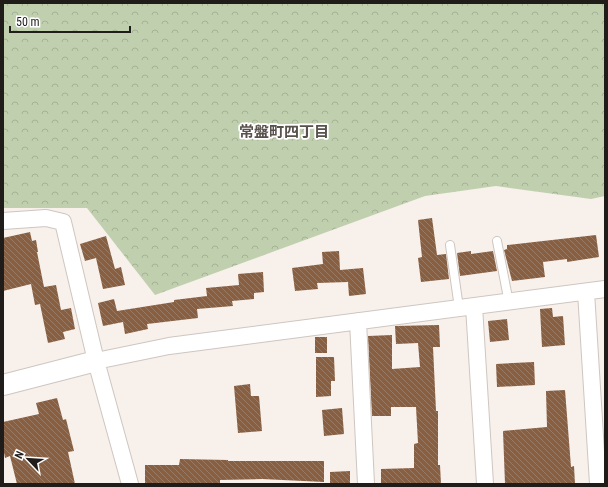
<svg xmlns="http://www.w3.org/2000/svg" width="608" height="487" viewBox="0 0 608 487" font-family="'Roboto Condensed','Noto Sans JP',sans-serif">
  <defs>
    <pattern id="forest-crowns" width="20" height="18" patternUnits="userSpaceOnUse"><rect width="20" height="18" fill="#c0d0af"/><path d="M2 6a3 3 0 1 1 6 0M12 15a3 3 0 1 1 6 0" fill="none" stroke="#a5b296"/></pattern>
    <pattern id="building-back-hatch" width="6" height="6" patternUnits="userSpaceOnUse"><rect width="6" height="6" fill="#895f42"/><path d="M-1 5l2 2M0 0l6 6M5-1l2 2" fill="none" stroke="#987b66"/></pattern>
  </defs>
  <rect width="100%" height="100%" fill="#f8f0ea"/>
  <!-- forest -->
  <path fill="url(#forest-crowns)" d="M3 3H605V196L591 199 496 186 425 196 155 295 87 208H3Z"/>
  <!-- building -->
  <path fill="url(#building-back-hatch)" d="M432 218 437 255 446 254 449 279 421 282 418 258 422 257 418 220Z
    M30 232 32 241 36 240 38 252H37L44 287 56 285 61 310 71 308 75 329 63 332 65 339 48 343 40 304 35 305 31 284 3 291V238Z
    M596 235 599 257 567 262V259L543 262 545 277 512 281 504 250 507 249V245Z
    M106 236 115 269 121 267 125 285 103 289 96 258 85 261 80 244Z
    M339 251 340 270 363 268 366 294 349 296 348 282 317 283 318 289 295 291 292 268 323 264 322 252Z
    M471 251V254L493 251 497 271 460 276 457 253Z
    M263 272 264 292 254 293V299L232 301 233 306 197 309 198 318 147 324 148 329 125 334 123 322 103 326 98 303 114 299 117 311 174 302V300L207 296 206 288 239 285 238 274Z
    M552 308 553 317 563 316 565 345 542 347 540 309Z
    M507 319 509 340 490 342 488 321Z
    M439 325 440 347H433L436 411H438V465H440L441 484H381V469L414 468V444L418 443 416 407H391V416H372L368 336 392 335V369L420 367 418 343 396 344 395 326Z
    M315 337H327V353H315Z
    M316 357H334L335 381H331V396L316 397Z
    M534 362 535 385 497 387 496 364Z
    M250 384 251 396H259L262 431 238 433 234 386Z
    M565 390 571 467 574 466 575 484H505L503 431 547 427 546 391Z
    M57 398 63 420 66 419 74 451 68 452 75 484H17L10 456 5 458 3 447V422L39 414 36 403Z
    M342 408 344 434 324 436 322 410Z
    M180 459 228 460V461H324V482L262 479 220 480V484H145V465H179Z
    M350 471V484H330V472Z"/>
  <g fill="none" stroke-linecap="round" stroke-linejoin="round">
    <!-- service casing -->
    <g stroke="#cec6c0" stroke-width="10">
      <path id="service" d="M497 241 509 303
        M450 245 459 308"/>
    </g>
    <!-- minor casing -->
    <g stroke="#cec6c0" stroke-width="18">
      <path id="minor" d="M3 221 46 218 63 222 96 361 130 484
        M586 292 598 484
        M474 306 485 484
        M358 321 366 484
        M96 361 169 346 605 289"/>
    </g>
    <!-- tertiary casing -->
    <g stroke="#cec6c0" stroke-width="22">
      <path id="tertiary" d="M3 385 96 361"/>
    </g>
    <!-- service -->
    <use href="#service" stroke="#fff" stroke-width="8"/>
    <!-- minor -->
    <use href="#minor" stroke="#fff" stroke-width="16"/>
    <!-- tertiary -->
    <use href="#tertiary" stroke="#fff" stroke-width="20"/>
  </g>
  <g text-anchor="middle" stroke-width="3.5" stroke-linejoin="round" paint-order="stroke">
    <!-- neighbourhood labels -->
    <g font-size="15" font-weight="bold" fill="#58514c" stroke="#fff">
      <text x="284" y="137">常盤町四丁目</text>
    </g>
  </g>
  <!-- border -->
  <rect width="608" height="487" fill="none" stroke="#1f1c1a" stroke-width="8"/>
  <!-- north arrow -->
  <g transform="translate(28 459) rotate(295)" stroke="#ffffff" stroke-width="3" paint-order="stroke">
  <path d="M0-3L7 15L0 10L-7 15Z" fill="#1f1c1a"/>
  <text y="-6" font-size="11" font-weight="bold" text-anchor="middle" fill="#1f1c1a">N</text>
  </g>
  <!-- scale -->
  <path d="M10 26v6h120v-6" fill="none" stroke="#1f1c1a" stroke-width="2"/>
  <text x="16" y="26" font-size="12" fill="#1f1c1a" stroke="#ffffff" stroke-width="3" paint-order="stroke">50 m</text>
</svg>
